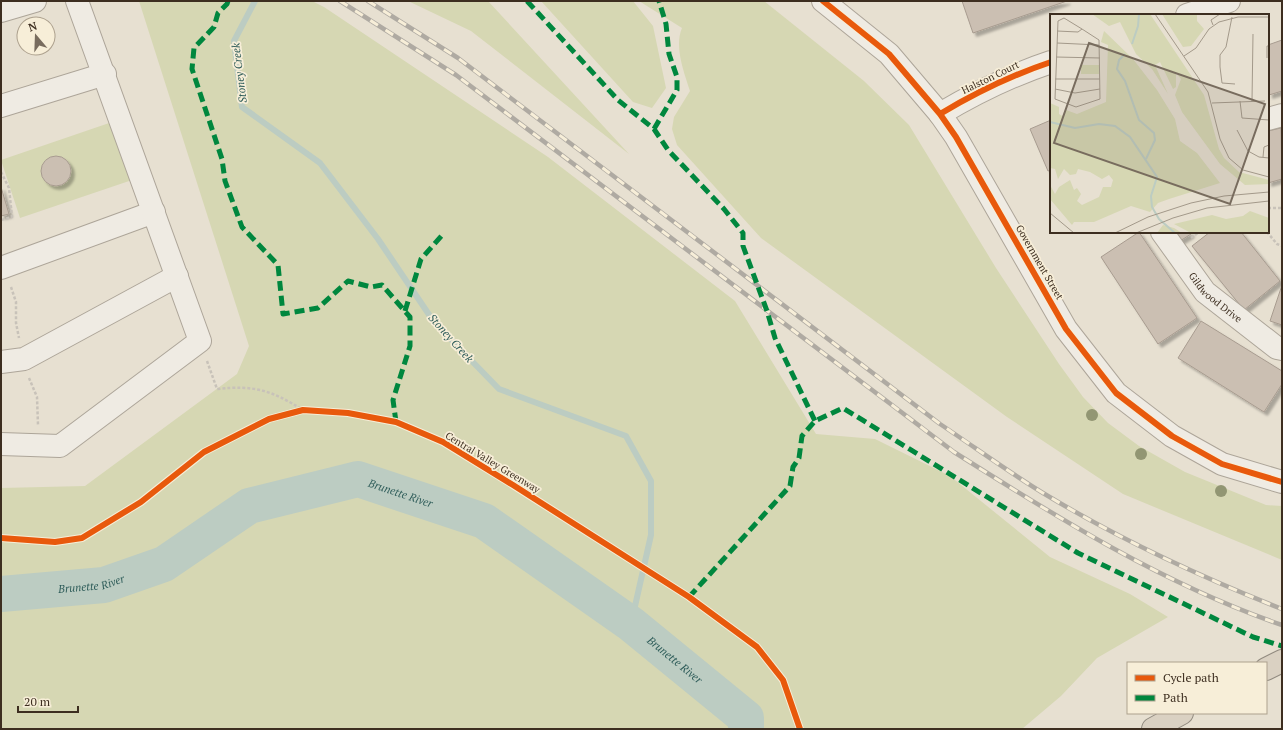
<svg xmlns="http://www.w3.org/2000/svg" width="1283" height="730" viewBox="0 0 1283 730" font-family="'PT Serif',serif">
  <defs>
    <filter id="shadow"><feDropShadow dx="3.5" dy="3.5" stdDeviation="1" flood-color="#0004"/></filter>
  </defs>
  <rect width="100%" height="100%" fill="#e7e0d1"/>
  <!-- green -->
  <path fill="#d6d7b3" d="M139 1H312L324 7 548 157 735 301 816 434 875 439 950 476 1050 557 1130 594 1168 617 1097 658 1061 696 1022 729H1V488L85 486 237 374 249 346Z
    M408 1H488L629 154 471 31Z
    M541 1H633L653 26 666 88 652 108 633 102Z
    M639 1H764L864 81 909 125 996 268 1059 364 1083 397 1108 423 1139 446 1185 472 1266 505 1282 506V560L1123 494 1007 417 761 238 677 145 672 129 674 117 690 91C684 72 674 47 682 28Z
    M115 121 135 179 20 218 1 160Z"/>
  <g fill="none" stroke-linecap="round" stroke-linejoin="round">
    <!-- stream -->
    <path stroke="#bcccc2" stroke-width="6" d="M255 1 234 41 242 107 320 163 378 239 434 322 499 389 626 436 651 481V535L631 624"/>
    <!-- river -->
    <path stroke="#bcccc2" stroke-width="36" id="s1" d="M1 594 104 585 164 564 249 506 358 479 484 521 631 624 746 718V729"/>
  </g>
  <!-- building -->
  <path fill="#cbbfb2" stroke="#a89c90" filter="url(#shadow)" d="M962 1H1067L973 33Z
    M1282 40V91L1269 95 1268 45Z
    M1051 120V170L1048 171 1030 129Z
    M1281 128 1282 179 1268 183V131Z
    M41 171a15 15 0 1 1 30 0a15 15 0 1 1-30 0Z
    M1 187 9 214 1 216Z
    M1139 232 1197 318 1158 344 1101 257Z
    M1171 232H1190L1191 234 1177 243Z
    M1210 232H1241L1280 281 1244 310 1192 246Z
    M1282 285V325L1270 321Z
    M1201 321 1282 371V384L1264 412 1178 358Z"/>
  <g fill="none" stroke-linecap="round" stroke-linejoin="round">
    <!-- minor casing -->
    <g stroke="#ada599" stroke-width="24">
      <g id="minor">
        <path d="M823 1 889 54 940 114 956 137 1066 329 1116 393 1172 436 1222 464 1282 482"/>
        <path d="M1 11 35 1"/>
        <path d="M1187 15 1229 1"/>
        <path d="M1 106 105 74"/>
        <path d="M940 114C975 93 1012 75 1051 62"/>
        <path d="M1268 119 1282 115"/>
        <path id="s2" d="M1162 232 1205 292 1277 348 1282 349"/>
        <path d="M1 268 154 212"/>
        <path d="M1 362 24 359 177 276"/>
        <path d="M1 444 60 446 200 341 77 1"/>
      </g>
    </g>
    <!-- highway casing -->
    <g stroke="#928b80" stroke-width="24">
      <path id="highway" d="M1266 669 1282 661
        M1153 729 1182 713"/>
    </g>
    <!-- path -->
    <path stroke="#c8c2b9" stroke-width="2.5" stroke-dasharray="3 2" stroke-linecap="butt" d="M1 172 9 188 12 217 1 220
      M1268 208H1282
      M1267 232 1277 244 1282 246
      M1191 238 1199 232
      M11 287 16 302V323L19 338
      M207 361 217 389C254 385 271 390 303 410
      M29 378 37 397 38 425"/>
    <!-- minor -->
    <use href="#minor" stroke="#efebe3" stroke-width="22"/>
    <!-- highway -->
    <use href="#highway" stroke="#dad1c2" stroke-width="22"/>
    <!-- rail casing -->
    <g stroke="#afaaa2" stroke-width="4.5">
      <path id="rail" d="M340 1 456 75 954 452C1058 518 1165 585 1282 625
        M368 1 458 58 940 424C976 448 1011 474 1048 496 1123 541 1201 577 1282 609"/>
    </g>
    <!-- rail -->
    <use href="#rail" stroke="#f7eed8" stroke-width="3" stroke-dasharray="9" stroke-linecap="butt"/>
    <!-- quiet -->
    <path stroke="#00873e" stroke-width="5" stroke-dasharray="10 5" stroke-linecap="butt" d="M228 1 227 4 218 13 214 27 194 48 192 69 222 159 225 181 242 227 278 265 283 314 318 308 348 281 371 287 382 285 410 317V346L393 400 396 422
      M527 1 618 100 654 129 668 150 724 209 743 233V246L767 311 775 338 815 421
      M654 129 677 90V77L669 54 666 24 659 1
      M405 311 421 259 444 233
      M689 597 790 486 793 467 799 458 802 436 815 421 843 408 1078 553 1253 637 1282 646"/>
    <!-- cycleway casing -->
    <g stroke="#f7eed8" stroke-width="8">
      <path id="cycleway" d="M823 1 889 54 940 114 956 137 1066 329 1116 393 1172 436 1222 464 1282 482
        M940 114C975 93 1012 75 1051 62
        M1 538 55 542 82 538 141 502 204 452 269 419 303 410 348 413 396 422 443 442 513 485 689 597 757 647 783 680 800 729"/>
    </g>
    <!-- cycleway -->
    <use href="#cycleway" stroke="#e8590c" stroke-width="6"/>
  </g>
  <!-- trees -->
  <g fill="#929673">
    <circle cx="1092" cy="415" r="6"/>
    <circle cx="1141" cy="454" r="6"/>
    <circle cx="1221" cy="491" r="6"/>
  </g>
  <g text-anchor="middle" stroke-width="3.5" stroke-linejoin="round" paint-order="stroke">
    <!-- street labels -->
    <g font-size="10" fill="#3d2e20" stroke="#f7eed8">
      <text transform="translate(990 77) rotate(-26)" y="4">Halston Court</text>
      <text transform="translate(1040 262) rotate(60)" y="4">Government Street</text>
      <text dy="4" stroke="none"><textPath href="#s2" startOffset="85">Gildwood Drive</textPath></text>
      <text transform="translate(493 462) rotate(31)" y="4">Central Valley Greenway</text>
    </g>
    <!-- water labels -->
    <g font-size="11" font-style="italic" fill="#2f5d5a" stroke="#f7eed8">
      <text transform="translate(239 73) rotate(-97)" y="4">Stoney Creek</text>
      <text transform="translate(451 338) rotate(48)" y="4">Stoney Creek</text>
      <text dy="4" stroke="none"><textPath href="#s1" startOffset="427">Brunette River</textPath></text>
      <text dy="4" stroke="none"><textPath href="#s1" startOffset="91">Brunette River</textPath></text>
      <text dy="4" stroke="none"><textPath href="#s1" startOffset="751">Brunette River</textPath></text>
    </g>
  </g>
  <!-- overview -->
  <g transform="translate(1050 14)">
    <rect width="219" height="219" fill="#e7e0d1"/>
    <path d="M42 0H100L154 81 169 135 174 144 189 158 219 166V170L195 171 170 150 132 98 125 81 131 65 126 59V73L123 75 110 48 105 51 118 80 102 55 86 40 70 8 59 12ZM112 0H147V7L154 15 141 32 133 33ZM54 17 83 45 107 76 125 105 130 127 147 139 170 169 119 185 108 189 100 198 81 192 44 208H24L22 211 0 185V171L5 180 9 173 20 166 24 176 27 174 31 180 27 187 32 191 49 183 53 173H61L63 166 59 161 52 165 40 158 28 155 26 160 20 161 14 155 8 165 5 155 0 154V89L9 93V100L12 102 16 96 27 100 56 88 58 31 51 28ZM31 51H49V60H31ZM200 197 219 204V219H141L124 210 162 201 176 205 193 202ZM113 211 124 214 132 219H107Z" fill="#d6d7b3"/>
    <path fill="none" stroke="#bcccc2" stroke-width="2" d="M82 30 88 12 89 0M75 40 69 46 67 55 75 67 89 106 104 119 105 126 96 145M0 108 25 114 49 110 65 112 80 123 107 163 101 182 102 193 109 205 125 219"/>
    <path fill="none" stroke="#a3998a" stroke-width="1" d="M105 0 158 78 170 125 179 144 193 156 219 163M182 3 176 33 170 41V53L172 69 185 70M163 11 161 6 170 0M7 17 28 18 32 15 49 26 50 85 26 93 5 85 8 7 14 4 32 15M7 29 49 31M134 42 146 34 159 15 169 8 188 3H219M6 43 50 44M217 44V32H219M5 65H50M5 75 25 79 50 75M190 87 192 104 219 106M202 87 203 20M162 89 215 87M187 116 198 137 209 143 219 144M213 143 214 133 219 131M0 199 24 219M65 219 98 203 141 189 174 182 219 178M86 219 123 204 157 194 219 187"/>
    <path fill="#786c5e" fill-opacity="0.15" stroke="#786c5e" stroke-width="2" d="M39 29 215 90 180 190 4 129Z"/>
    <rect width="219" height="219" fill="none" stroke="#3d2e20" stroke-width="2"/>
  </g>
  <!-- border -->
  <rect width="1283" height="730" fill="none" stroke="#3d2e20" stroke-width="4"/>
  <!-- legend -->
  <rect x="1127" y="662" width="140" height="52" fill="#f7eed8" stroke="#ada18e"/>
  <rect x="1135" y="675" width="20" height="6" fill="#e8590c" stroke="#ada18e"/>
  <text x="1163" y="682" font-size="12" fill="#3d2e20">Cycle path</text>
  <rect x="1135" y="695" width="20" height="6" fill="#00873e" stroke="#ada18e"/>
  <text x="1163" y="702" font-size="12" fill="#3d2e20">Path</text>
  <!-- north arrow -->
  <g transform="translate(36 36) rotate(341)"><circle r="19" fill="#f7eed8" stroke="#ada18e"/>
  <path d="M0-3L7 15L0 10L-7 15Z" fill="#786c5e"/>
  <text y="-6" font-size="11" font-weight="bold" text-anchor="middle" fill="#3d2e20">N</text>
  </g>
  <!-- scale -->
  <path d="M18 706v6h60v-6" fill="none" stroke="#3d2e20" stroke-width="2"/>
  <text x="24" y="706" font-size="12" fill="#3d2e20" stroke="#f7eed8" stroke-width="3" paint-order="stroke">20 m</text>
</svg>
